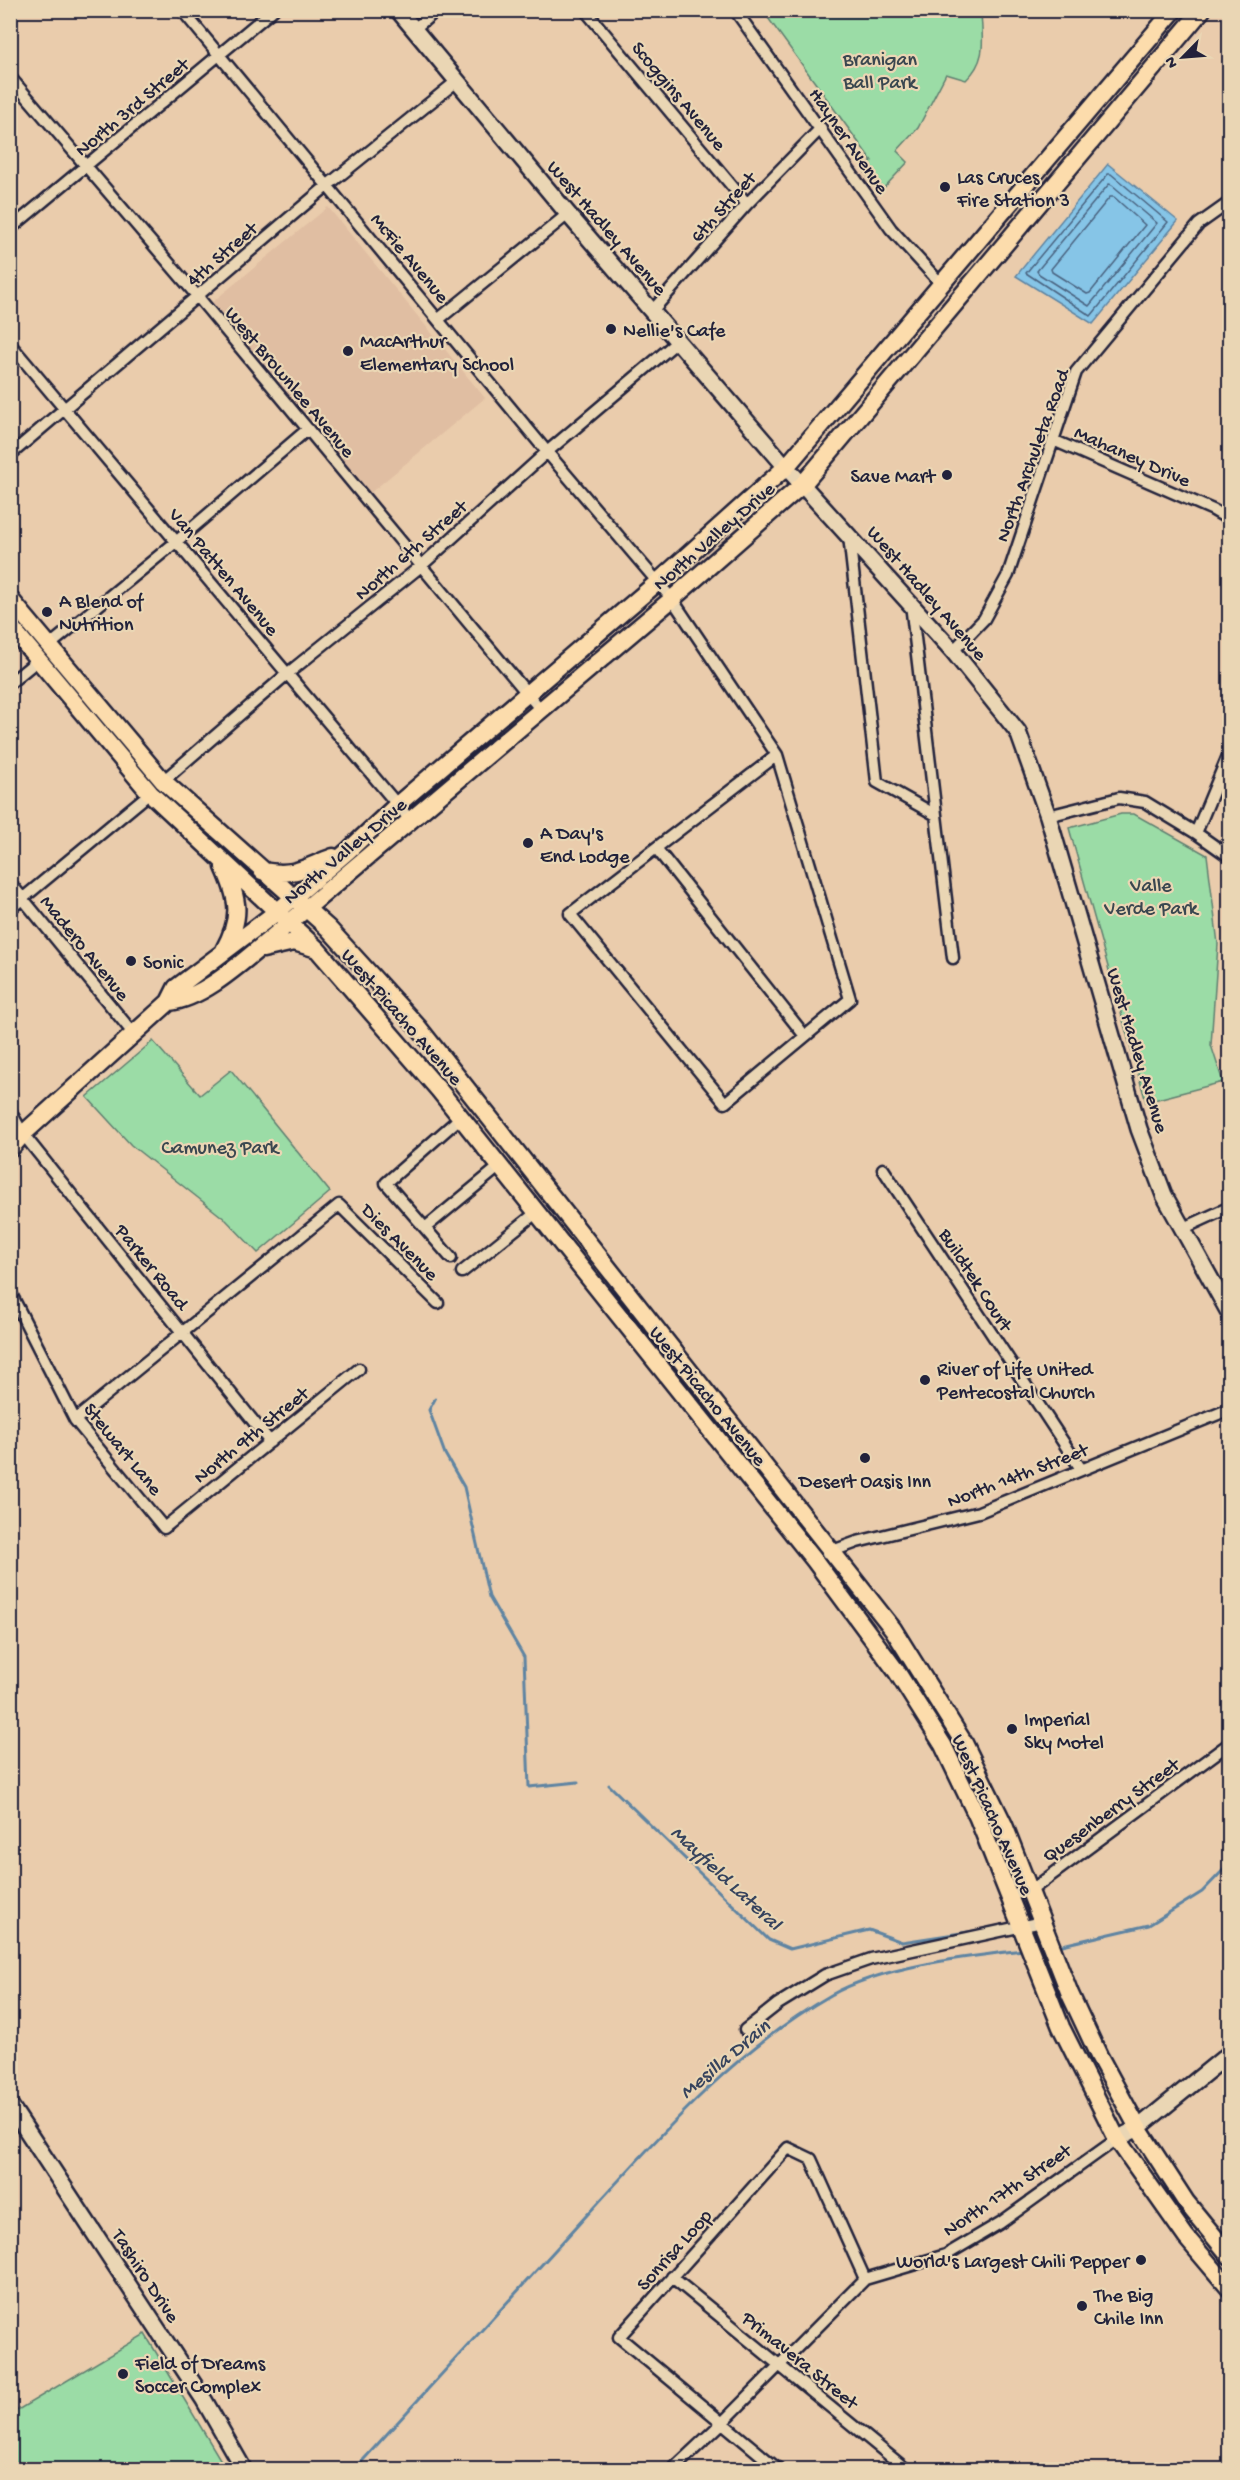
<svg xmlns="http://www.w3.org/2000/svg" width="1240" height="2480" viewBox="0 0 1240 2480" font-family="'Gochi Hand',sans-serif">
  <rect width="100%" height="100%" fill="#eaccac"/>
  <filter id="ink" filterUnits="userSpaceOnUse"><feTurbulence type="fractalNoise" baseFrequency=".0167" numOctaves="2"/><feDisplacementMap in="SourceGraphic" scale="12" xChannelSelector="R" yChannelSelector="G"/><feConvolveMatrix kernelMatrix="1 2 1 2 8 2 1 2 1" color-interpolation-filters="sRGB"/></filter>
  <g filter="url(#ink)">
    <!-- built -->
    <path fill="#e0bea2" d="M328 207 485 398 369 494 210 304Z"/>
    <!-- green -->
    <path fill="#9bdca6" stroke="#5e7f70" stroke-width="1.5" d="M763 11H981C982 39 988 59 966 80L946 74 918 128 897 151 908 162 879 193 863 169 872 161Z
      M1121 814H1134L1207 855 1218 944 1211 1045 1223 1082 1146 1102 1069 828Z
      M153 1041 200 1095 231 1070 330 1192 258 1253 226 1220 131 1145 87 1097Z
      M145 2334 226 2469H11V2414Z"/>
    <!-- water -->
    <path fill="#86c5e7" stroke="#5e84a2" stroke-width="1.5" d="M1108 164 1178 221 1093 324 1016 276Z"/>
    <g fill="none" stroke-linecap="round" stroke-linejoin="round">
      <!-- shore -->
      <path stroke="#4a6380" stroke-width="1.5" d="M1108 174H1111L1168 222 1091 316 1026 273Z
        M1109 184 1112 185 1157 223 1089 306 1039 274 1037 271Z
        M1110 197H1114L1145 225 1090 293 1087 294 1052 272 1051 269Z"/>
      <!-- stream -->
      <path stroke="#5e84a2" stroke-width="3" d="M435 1399 429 1410 445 1454 464 1487 489 1597 524 1657 529 1787 578 1782
        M609 1785 769 1940 790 1949 869 1930 902 1942 981 1930
        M1058 1946 1149 1925 1202 1892 1230 1863
        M354 2470C428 2388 503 2307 577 2226 654 2142 731 2052 831 1995 883 1966 966 1957 1024 1950"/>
      <!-- street casing -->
      <g stroke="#22223b" stroke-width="15">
        <path id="street" d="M182 10 547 452 672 599 777 755 850 999 725 1103 570 914 777 755
          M585 10 747 204
          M735 10 891 229 942 285
          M414 29 437 10
          M10 77 198 297 541 710
          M10 229 273 10
          M652 311 747 204 821 128
          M439 319 568 214
          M10 344 411 821
          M1053 440 1213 510 1230 520
          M10 455 328 185 457 81
          M849 536 877 782 936 815
          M911 604 953 958
          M50 645 177 541 308 429
          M953 651 984 619 1008 575 1076 372 1199 224 1230 202
          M10 683 38 660
          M1230 751 1196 833 1230 857
          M163 781 287 674 421 566 547 452 678 341
          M1048 816 1119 798 1145 802 1196 833
          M656 848 805 1036
          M10 883 133 1033
          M10 909 150 793
          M10 1111 23 1134 270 1442
          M883 1169 1081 1469
          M425 1228 500 1166
          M1182 1229 1230 1207
          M451 1258 386 1183 461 1117
          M462 1272 537 1212
          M10 1292 75 1420 164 1528 359 1369
          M75 1420 339 1205 438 1303
          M827 1553 857 1542 979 1512 1230 1409
          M1008 1895 1030 1891 1230 1743
          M745 2030 778 2004 825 1975 871 1959 1042 1922
          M672 2277 907 2470
          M672 2470 722 2423 865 2279 946 2255 1000 2223 1117 2139
          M779 2470 619 2337 788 2148 811 2159 865 2279"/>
      </g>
      <!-- secondary casing -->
      <g stroke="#22223b" stroke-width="20">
        <path id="secondary" d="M398 10 568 214 786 467 953 651 1018 732 1048 816 1139 1129 1164 1195 1230 1314
          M10 2105 204 2400 244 2470
          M1117 2139 1138 2128 1230 2053"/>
      </g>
      <!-- primary casing -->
      <g stroke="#22223b" stroke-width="21">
        <path id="primary" d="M10 599 163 781 328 928 418 1027 893 1629 964 1743 1004 1825 1070 1994 1099 2056 1138 2128 1186 2202 1230 2256
          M10 626 150 793 317 949 439 1090 815 1561 897 1672 943 1745 978 1818 1061 2027 1117 2139 1186 2237 1230 2289
          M262 871C296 877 303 868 333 857
          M263 949 294 942 314 948
          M224 950C242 917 239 900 224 867
          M169 1002C204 998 242 962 269 940L672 599 803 484 1202 10
          M10 1149 23 1134 169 1002 176 988 278 911 348 851 397 805 659 581 786 467 1174 10"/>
      </g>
      <!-- street -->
      <use href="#street" stroke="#ead6b4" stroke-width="10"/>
      <!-- secondary -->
      <use href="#secondary" stroke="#ead6b4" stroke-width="15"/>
      <!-- primary -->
      <use href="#primary" stroke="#fcdcac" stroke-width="16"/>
    </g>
  </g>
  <!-- markers -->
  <g fill="#22223b" stroke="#ead6b4" stroke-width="2">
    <circle cx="945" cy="187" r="6"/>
    <circle cx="611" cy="329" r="6"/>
    <circle cx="348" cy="351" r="6"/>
    <circle cx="947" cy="475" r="6"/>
    <circle cx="47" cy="612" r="6"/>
    <circle cx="528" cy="843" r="6"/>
    <circle cx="131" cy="961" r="6"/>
    <circle cx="925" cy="1380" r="6"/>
    <circle cx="865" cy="1458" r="6"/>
    <circle cx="1012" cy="1729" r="6"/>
    <circle cx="1141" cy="2260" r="6"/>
    <circle cx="1082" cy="2306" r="6"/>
    <circle cx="123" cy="2374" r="6"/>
  </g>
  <g text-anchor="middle" stroke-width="4.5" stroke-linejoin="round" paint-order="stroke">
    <!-- park labels -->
    <g font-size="20" fill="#3a4750" stroke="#ead6b4">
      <text x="880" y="65">Branigan<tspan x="880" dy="23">Ball Park</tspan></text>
      <text x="1151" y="891">Valle<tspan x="1151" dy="23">Verde Park</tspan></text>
      <text x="220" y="1153">Camunez Park</text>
    </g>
    <!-- street labels -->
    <g font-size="20" fill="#22223b" stroke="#ead6b4">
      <text transform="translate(680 95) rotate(50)" y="7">Scoggins Avenue</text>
      <text transform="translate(131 106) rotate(-40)" y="7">North 3rd Street</text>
      <text transform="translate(850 140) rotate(55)" y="7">Hayner Avenue</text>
      <text transform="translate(722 206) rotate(-48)" y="7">6th Street</text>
      <text transform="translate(608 227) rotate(49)" y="7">West Hadley Avenue</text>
      <text transform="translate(221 253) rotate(-41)" y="7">4th Street</text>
      <text transform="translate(411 257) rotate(50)" y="7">McFie Avenue</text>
      <text transform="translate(291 381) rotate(50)" y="7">West Brownlee Avenue</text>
      <text transform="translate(1031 455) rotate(-70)" y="7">North Archuleta Road</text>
      <text transform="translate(1133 455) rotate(24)" y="7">Mahaney Drive</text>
      <text transform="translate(713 535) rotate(-41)" y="7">North Valley Drive</text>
      <text transform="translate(410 549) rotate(-41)" y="7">North 6th Street</text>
      <text transform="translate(225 571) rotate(50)" y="7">Van Patten Avenue</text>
      <text transform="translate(928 592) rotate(49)" y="7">West Hadley Avenue</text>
      <text transform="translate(344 850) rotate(-40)" y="7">North Valley Drive</text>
      <text transform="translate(86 947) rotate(51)" y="7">Madero Avenue</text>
      <text transform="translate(403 1016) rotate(49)" y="7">West Picacho Avenue</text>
      <text transform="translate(1139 1050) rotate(73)" y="7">West Hadley Avenue</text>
      <text transform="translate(401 1241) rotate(45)" y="7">Dies Avenue</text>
      <text transform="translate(153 1266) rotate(51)" y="7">Parker Road</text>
      <text transform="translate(977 1279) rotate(57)" y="7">Buildtek Court</text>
      <text transform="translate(709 1395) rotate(51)" y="7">West Picacho Avenue</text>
      <text transform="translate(250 1434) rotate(-39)" y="7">North 9th Street</text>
      <text transform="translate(124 1448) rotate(51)" y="7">Stewart Lane</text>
      <text transform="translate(1017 1474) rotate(-21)" y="7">North 14th Street</text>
      <text transform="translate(1110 1809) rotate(-36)" y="7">Quesenberry Street</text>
      <text transform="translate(994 1814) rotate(66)" y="7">West Picacho Avenue</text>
      <text transform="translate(1006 2189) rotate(-34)" y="7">North 17th Street</text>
      <text transform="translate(673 2249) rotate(-48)" y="7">Sonrisa Loop</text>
      <text transform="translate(147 2275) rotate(57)" y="7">Tashiro Drive</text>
      <text transform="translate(801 2359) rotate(39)" y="7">Primavera Street</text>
    </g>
    <!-- poi labels -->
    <g font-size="20" fill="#22223b" stroke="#ead6b4" text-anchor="start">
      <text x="957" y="183">Las Cruces<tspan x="957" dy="23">Fire Station 3</tspan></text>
      <text x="623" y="336">Nellie's Cafe</text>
      <text x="360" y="347">MacArthur<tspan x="360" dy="23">Elementary School</tspan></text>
      <text x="935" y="482" text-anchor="end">Save Mart</text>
      <text x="59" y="607">A Blend of<tspan x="59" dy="23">Nutrition</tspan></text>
      <text x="540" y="839">A Day's<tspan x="540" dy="23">End Lodge</tspan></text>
      <text x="143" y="968">Sonic</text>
      <text x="937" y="1375">River of Life United<tspan x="937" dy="23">Pentecostal Church</tspan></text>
      <text x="865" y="1487" text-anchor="middle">Desert Oasis Inn</text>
      <text x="1024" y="1725">Imperial<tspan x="1024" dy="23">Sky Motel</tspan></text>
      <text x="1129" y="2267" text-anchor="end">World's Largest Chili Pepper</text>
      <text x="1094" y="2301">The Big<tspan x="1094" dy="23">Chile Inn</tspan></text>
      <text x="135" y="2369">Field of Dreams<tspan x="135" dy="23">Soccer Complex</tspan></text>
    </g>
    <!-- water labels -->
    <g font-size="21" font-style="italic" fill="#36435d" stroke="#ead6b4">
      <text transform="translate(727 1877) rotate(43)" y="7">Mayfield Lateral</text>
      <text transform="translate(724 2058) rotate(-40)" y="7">Mesilla Drain</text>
    </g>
  </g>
  <!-- margin -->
  <rect width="1240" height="2480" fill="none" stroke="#ead6b4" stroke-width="36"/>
  <rect x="18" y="18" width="1204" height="2444" fill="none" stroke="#22223b" stroke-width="2" filter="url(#ink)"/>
  <!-- north arrow -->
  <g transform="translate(1183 57) rotate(245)" stroke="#ead6b4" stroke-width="4.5" paint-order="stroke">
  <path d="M0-4.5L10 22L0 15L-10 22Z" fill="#22223b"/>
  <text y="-9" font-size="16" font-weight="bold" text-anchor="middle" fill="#22223b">N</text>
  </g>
</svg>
